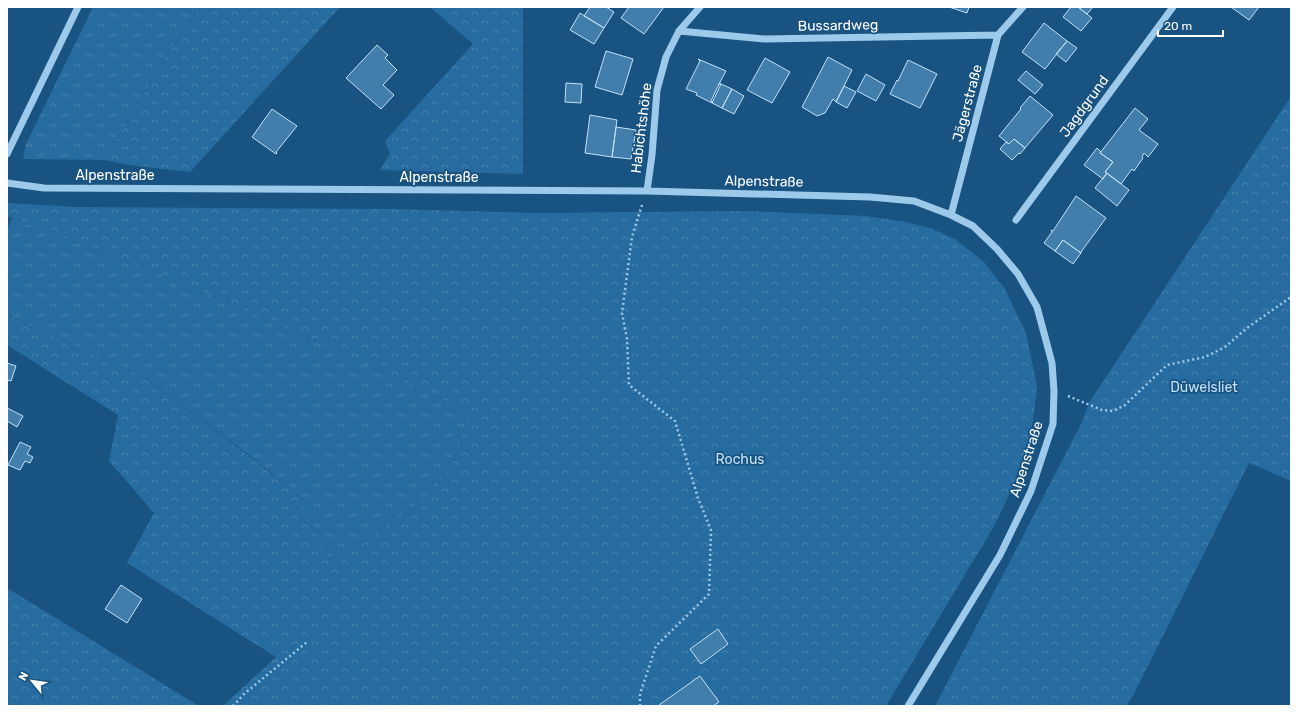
<svg xmlns="http://www.w3.org/2000/svg" width="1298" height="713" viewBox="0 0 1298 713" font-family="Rubik,sans-serif">
  <defs>
    <pattern id="grass-tufts" width="24" height="20" patternUnits="userSpaceOnUse"><rect width="24" height="20" fill="#276ca0"/><path d="M3 7l-1-3M5 7V3M7 7l1-3M15 17l-1-3M17 17v-4M19 17l1-3" fill="none" stroke="#4782ae"/></pattern>
    <pattern id="forest-crowns" width="20" height="18" patternUnits="userSpaceOnUse"><rect width="20" height="18" fill="#276ca0"/><path d="M2 6a3 3 0 1 1 6 0M12 15a3 3 0 1 1 6 0" fill="none" stroke="#4782ae"/></pattern>
  </defs>
  <rect width="100%" height="100%" fill="#195382"/>
  <!-- grass -->
  <path fill="url(#grass-tufts)" d="M93 7H200L164 59 105 160 23 159 26 144Z
    M12 218 193 287 320 343 468 411 460 446 444 479 432 492 334 567 297 495 254 459 143 376 7 315V230Z"/>
  <!-- forest -->
  <path fill="url(#forest-crowns)" d="M200 7H340L190 172 129 165 105 160 164 59Z
    M430 7H523V174L380 170 390 154 385 141 473 44Z
    M1291 96V481L1249 463 1134 694 1126 706H935L1082 422 1089 403Z
    M7 203 76 207 391 209 536 213 746 211 866 216 906 222 930 228 955 239 984 262 1005 289 1026 333 1037 387 1033 421 1025 453 1010 493 993 528 886 706H223L276 657 127 563 154 513 109 461 118 415 7 345V315L143 376 254 460 297 495 334 566 432 492 444 479 460 446 468 411 320 343 193 287 7 216Z
    M7 588 199 706H7Z"/>
  <!-- building -->
  <path fill="#417eac" stroke="#c2e1f9" d="M590 7H606L614 12 604 28 584 16Z
    M629 7H664L644 34 621 18Z
    M949 7H969L967 13Z
    M1071 7H1078L1092 18 1081 31 1063 17Z
    M1078 7H1093L1087 14Z
    M1231 7H1259L1249 20Z
    M580 13 604 28 594 44 570 30Z
    M1044 23 1067 41 1045 69 1022 52Z
    M1067 41 1077 48 1066 62 1056 54Z
    M377 45 388 55 385 58 397 70 383 85 394 95 381 109 346 78Z
    M606 51 633 59 622 95 595 87Z
    M828 57 852 70 836 102 833 99 825 113 817 116 802 107Z
    M765 58 790 72 772 103 747 90Z
    M698 59 726 71 719 84H721H719L711 101 713 102 712 103 696 95 697 93 686 89 700 61Z
    M908 60 937 74 920 108 890 94 897 80 898 81Z
    M1026 71 1043 85 1035 94 1018 80Z
    M866 74 885 85 876 101 857 91Z
    M566 83 582 84 581 103 565 102Z
    M721 84 732 89 722 108 712 103Z
    M844 86 856 92 847 108 836 102Z
    M732 89 744 96 734 114 722 108Z
    M1030 96 1053 115 1025 148 1014 139 1009 144 999 136 1021 109 1020 108Z
    M1135 108 1148 119 1139 130 1158 144 1148 157 1144 153 1142 157 1143 158 1134 171 1132 169 1121 184 1105 172 1113 162 1100 153Z
    M272 109 297 126 276 152 277 153 276 154 252 137Z
    M590 115 617 120 612 157 585 153Z
    M616 127 636 130 631 159 612 157Z
    M1014 139 1025 148 1020 154 1019 153 1012 160 1000 149 1006 142 1009 144Z
    M1097 148 1101 152 1100 153 1113 162 1105 172 1107 173 1103 179 1084 165Z
    M1107 173 1129 190 1117 206 1095 188Z
    M1076 196 1106 218 1081 252V253L1063 240 1055 251 1044 243 1052 232 1051 230 1053 231Z
    M1063 240 1081 253 1073 264 1055 251Z
    M7 363 16 366 11 381 7 380Z
    M7 408 23 416 17 427 7 421Z
    M20 442 31 447 27 454 33 457 30 463 25 461 20 470 8 465Z
    M121 585 142 599 127 623 105 609Z
    M718 629 728 644 701 664 690 649Z
    M700 676 719 702 713 706H659V705Z"/>
  <g fill="none" stroke-linecap="round" stroke-linejoin="round">
    <!-- path -->
    <path stroke="#9dcaeb" stroke-width="2.5" stroke-dasharray="2 3" stroke-linecap="butt" d="M1068 396 1102 410 1113 411 1125 405 1167 365 1205 357 1225 347 1247 328 1291 297
      M233 706 244 694 307 642
      M640 706V694L656 646 709 594 711 530 698 498 675 421 629 385 627 339 622 313 632 237 642 205"/>
    <!-- minor -->
    <path stroke="#9dcaeb" stroke-width="7" d="M679 31 765 39 998 35
      M7 154 78 7
      M7 183 44 188 647 191 870 197 914 201 951 215 973 226 997 249 1018 274 1037 307 1052 363 1054 391 1053 424 1031 491 1000 555 908 706
      M647 191 652 155 657 90 666 57 679 31 700 7
      M951 215 998 35 1023 7
      M1016 220 1173 7"/>
  </g>
  <g text-anchor="middle" stroke-width="3.5" stroke-linejoin="round" paint-order="stroke">
    <!-- street labels -->
    <g font-size="14" fill="#fff" stroke="#195382">
      <text transform="translate(838 25) rotate(-1)" y="5">Bussardweg</text>
      <text transform="translate(967 103) rotate(-75)" y="5">Jägerstraße</text>
      <text transform="translate(1084 106) rotate(-54)" y="5">Jagdgrund</text>
      <text transform="translate(641 128) rotate(-83)" y="5">Habichtshöhe</text>
      <text x="115" y="180">Alpenstraße</text>
      <text x="439" y="182">Alpenstraße</text>
      <text transform="translate(764 181) rotate(1)" y="5">Alpenstraße</text>
      <text transform="translate(1026 459) rotate(-72)" y="5">Alpenstraße</text>
    </g>
    <!-- park labels -->
    <g font-size="14" fill="#c2e1f9" stroke="#195382">
      <text x="1204" y="392">Düwelsliet</text>
      <text x="740" y="464">Rochus</text>
    </g>
  </g>
  <!-- border -->
  <rect width="1298" height="713" fill="none" stroke="#ffffff" stroke-width="16"/>
  <!-- north arrow -->
  <g transform="translate(32 681) rotate(299)" stroke="#195382" stroke-width="3" paint-order="stroke">
  <path d="M0-3L7 15L0 10L-7 15Z" fill="#ffffff"/>
  <text y="-6" font-size="11" font-weight="bold" text-anchor="middle" fill="#ffffff">N</text>
  </g>
  <!-- scale -->
  <path d="M1158 30v6h65v-6" fill="none" stroke="#ffffff" stroke-width="2"/>
  <text x="1164" y="30" font-size="12" fill="#ffffff" stroke="#195382" stroke-width="3" paint-order="stroke">20 m</text>
</svg>
